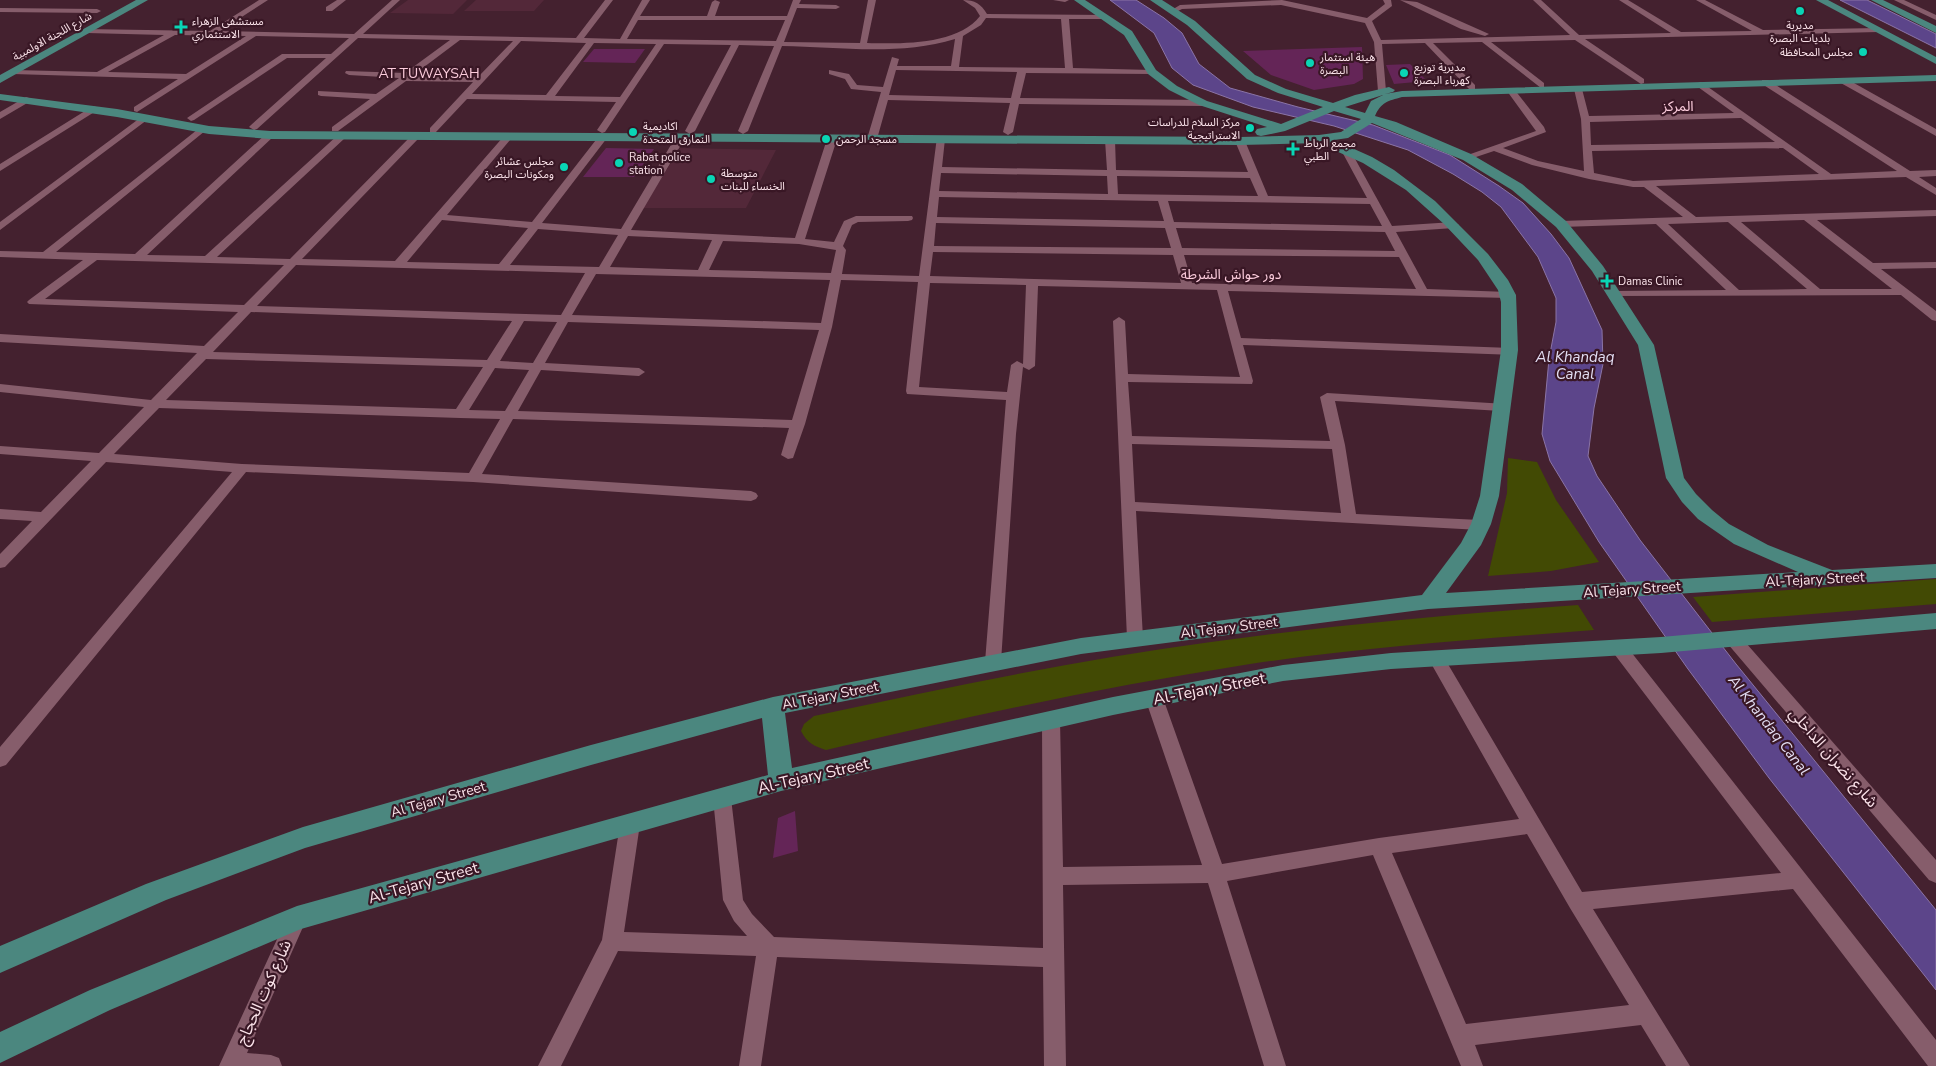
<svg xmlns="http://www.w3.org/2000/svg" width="1936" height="1066" viewBox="0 0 1936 1066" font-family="'Nunito Sans','Noto Sans Arabic',sans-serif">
  <rect width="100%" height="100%" fill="#44212f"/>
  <!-- built -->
  <path fill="#532839" d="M408 0H467L453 14 390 13Z
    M476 0H544L534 11H464Z
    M680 148 776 150 746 208H643Z"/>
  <!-- green -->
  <path fill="#424a04" d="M1508 458 1537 462 1556 500 1599 562 1551 571 1488 576 1507 493Z
    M1936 579V604L1712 622 1693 597Z
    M1578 605 1594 630C1478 639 1360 647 1244 665 1103 687 965 717 826 750 814 746 807 743 801 731L804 724 814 716C945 688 1077 660 1211 642 1333 625 1456 614 1578 605Z"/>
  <!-- water -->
  <path fill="#5c458a" stroke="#8b74a6" d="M1110 0H1136L1164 18 1182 33 1199 64 1230 88 1298 107 1373 125 1450 155 1499 186 1523 203 1551 234 1569 258 1602 330 1603 364 1594 408 1588 456 1597 476 1640 540 1736 664 1936 910V990L1769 778 1688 669 1599 542 1550 461 1542 434 1549 359 1556 322V298L1538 257 1501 207 1482 192 1453 174 1408 150 1334 126 1253 107 1193 85 1172 68 1154 33Z
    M1840 0H1867L1936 34V48Z"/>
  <!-- building -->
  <path fill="#642557" d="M1362 47 1363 79 1354 84 1314 90 1271 75 1243 51Z
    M594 49H645L635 63 583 62Z
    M1410 64 1427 81 1394 84 1386 65Z
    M606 148 654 149 634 177H583Z
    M795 811 798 851 773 858 778 818Z"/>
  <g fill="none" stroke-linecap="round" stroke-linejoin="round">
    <!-- minor -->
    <path fill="#865d6b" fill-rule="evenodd" d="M259 0H268L220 31 354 34 392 0H400L363 34 576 38 605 0H613L584 38 620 39 642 0H650L640 16H707L712 2 715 0 720 2 715 16H787L793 0H801L799 4 836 5 840 7 836 9 797 8 784 42 860 43 868 0H876L867 43C901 44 958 45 980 16L975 8 963 0C975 0 981 4 987 14L1107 15 1108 17 1104 19H1069L1073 68 1152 70 1156 72 1152 74 1026 73 1020 98 1203 100 1207 103 1203 106 1019 104 1013 132 1008 135 1003 132 1010 103 888 100 877 139 872 142 869 141 867 139 881 92 851 89 845 79 829 74V70L849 74 857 85 883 87 892 57 899 59 897 66H951L955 39C900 56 838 47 782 46L748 131 743 134 738 131 774 46 739 45 695 131 690 134 685 131 731 45 664 44 605 132 602 133 597 130 616 102 467 99 436 132H430V128L473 82 406 81 338 131H332V127L370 99 321 96 318 95V91L376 94 399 78 349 75 345 73 346 71 405 73 450 40 358 38 257 129 254 130 249 127 251 125 326 58H287L194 120 191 121 187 118 282 54H331L349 38 256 36 137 112 134 111V107L178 79 13 74 9 72 13 70 97 72 164 35 87 33H84V29L210 31ZM986 18 1061 19 1065 68 959 67 963 36 981 25ZM638 20H785L776 41 627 39ZM175 35 246 36 186 74 108 72ZM460 40 513 41 478 77 412 76ZM521 41 586 43 546 95 472 94ZM594 43 656 44 620 97 555 96ZM896 70 1017 72 1011 98 889 95Z
      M337 0H346L332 11H326V7Z
      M1053 0H1069L1065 2Z
      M1282 0 1367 18 1385 4 1383 0H1391L1392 6 1372 21 1381 40 1570 35 1533 0H1541L1579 35 1671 33 1619 0H1628L1681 32 1752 31 1696 0H1705L1763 30 1878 28 1882 30 1878 32 1585 39 1644 79V83L1641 84 1575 40 1491 42 1544 83V87L1541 88 1482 42 1433 43 1475 85V89H1469L1425 43 1382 44 1386 91 1382 94 1378 91 1374 42 1365 23 1281 5 1182 9 1174 13 1170 11 1180 5Z
      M1400 0 1417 2 1489 34 1485 36 1461 29Z
      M1894 0H1904L1936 15V20Z
      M0 8 97 9 101 11 97 13 0 12Z
      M1839 78H1845L1936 129V136L1839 82Z
      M1762 80H1768L1910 171 1936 170V176L1919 177 1936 188V195L1906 177 1656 186 1696 217 1936 210V216L1817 220 1873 263 1936 262V268L1881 269 1936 311V321L1932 320 1901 295 1610 296 1608 294 1610 292 1614 291 1726 290 1656 224 1561 227 1556 224 1561 221 1683 217 1644 187H1633L1589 179 1532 165 1494 151 1467 160 1462 157 1536 131 1507 91 1508 89H1514L1544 127 1546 132 1503 148 1538 161 1584 171 1581 119 1574 89 1575 87 1582 89 1589 116 1734 113 1698 87V83L1701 82 1831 174 1897 171 1762 84ZM1741 118 1775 142 1591 145 1590 122ZM1783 148 1819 174 1633 181 1594 173 1592 151ZM1804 220 1892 289H1820L1741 222ZM1728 222 1807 289 1739 290 1668 224Z
      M26 97 29 98V102L0 119V112Z
      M93 106 96 107V111L0 171V164Z
      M144 115 148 118 147 120 0 230V222Z
      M202 126 205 127V131L56 252 135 254 267 133 270 132 275 135 273 137 147 255 205 256 339 134H345V138L217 257 290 259 412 135 415 134 420 137 418 139 302 259 395 261 504 136 507 135 512 138 510 140 447 215 532 222 599 136 602 135 607 138 542 223 621 229 675 138 680 135 685 138 631 230 795 238 827 139 832 136 835 137 837 139 805 239 834 242 844 221 856 216H912L913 218 912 220 908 221 858 222 852 225 843 246 846 250 842 274 919 276 937 137 940 136 945 139 942 167 1107 170 1105 140 1110 137 1115 140 1116 170 1248 172 1235 141 1240 138 1245 141 1268 196 1367 198 1340 148 1345 145 1348 146 1392 226 1454 222 1459 225 1454 228 1396 232 1427 289 1508 292 1514 295 1508 298 1228 291 1241 338 1511 348 1517 352 1515 355 1243 345 1253 381 1252 384 1128 382 1132 436 1330 441 1320 397 1327 393 1506 404 1508 407 1506 410 1501 411 1335 401 1345 445 1356 514 1480 520 1485 522 1487 525 1485 528 1480 530 1136 511 1143 638 1141 642 1135 644 1129 642 1127 638 1113 321 1119 317 1125 321 1128 374 1240 377 1217 290 1038 286 1035 366 1029 370 1023 367 1016 434 1001 662 999 666 993 668 987 666 985 662 1006 400 907 394 906 391 918 282 841 280 832 327 805 424 793 458 788 459 781 455 789 428 513 419 482 474 751 491 756 493 758 496 756 499 751 501 473 482 246 472 6 765 0 767V747L232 472 106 462 5 567 0 568V554L32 521 0 519V509L41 512 91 461 0 454V446L99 453 144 407 0 392V384L151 400 197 353 0 342V334L204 346 238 312 29 304 27 302 29 300 83 260 0 257V251L43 252ZM941 173 1107 176 1108 194 939 191ZM1117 176 1250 178 1258 196 1118 194ZM939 197 1158 201 1164 221 937 217ZM1168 201 1370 204 1382 226 1174 222ZM442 220 528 228 499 264 407 262ZM936 223 1165 228 1171 248 934 246ZM1176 228 1385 232 1395 251 1182 248ZM538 229 618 235 599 267 510 265ZM628 236 712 240 698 270 610 267ZM723 241 799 244 836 250 831 273 709 270ZM933 252 1173 255 1181 283 930 276ZM1184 255 1399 257 1416 289 1192 283ZM97 260 284 265 244 305 45 299ZM296 265 585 273 561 315 257 306ZM596 274 830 280 821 323 572 315ZM930 283 1026 285 1023 364 1017 361 1011 365 1007 392 919 387ZM251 312 512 321 487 360 213 352ZM524 321 557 322 533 363 500 361ZM568 322 819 330 792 420 518 411 541 370 639 376 645 372 639 368 545 363ZM206 359 483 367 456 409 166 400ZM495 368 529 370 505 411 469 410ZM159 408 460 418 500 419 469 473 242 464 114 454ZM1132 444 1332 449 1341 513 1135 502Z
      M1733 633 1739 635 1936 860V883L1929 880 1727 643 1725 639 1727 635Z
      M1618 641 1624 643 1936 1040V1066H1928L1793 889 1593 909 1690 1066H1666L1641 1025 1475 1045 1483 1066H1461L1373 855 1227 881 1286 1066H1264L1208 883 1063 885 1066 1066H1044L1043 967 777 957 761 1066H739L756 956 618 951 561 1066H538L602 940 620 824 623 818 630 816 637 818 640 824 624 932 747 936 734 921 723 900 713 798 715 792 722 790 729 792 731 798 743 900 752 914 774 937 1043 948 1042 720 1045 715 1051 713 1057 715 1060 720 1063 867 1202 865 1145 698 1148 693 1154 691 1160 693 1163 698 1222 864 1379 838 1519 819 1428 658 1430 654 1436 652 1442 654 1582 892 1781 873 1612 651 1610 647 1612 643ZM1527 834 1570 908 1629 1005 1466 1024 1392 853Z
      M297 909 304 911 307 918 247 1053 271 1055 279 1058 282 1066H219L290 911Z"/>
    <!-- major -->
    <path fill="#4b877f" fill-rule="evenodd" d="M136 0H148L0 83V75Z
      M1074 0H1085L1132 31 1156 70 1177 86 1207 101 1281 124 1323 107 1278 93 1247 79 1187 25 1150 0H1162L1195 21 1255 75 1286 89 1333 103 1355 95 1389 87 1395 90 1393 92 1385 94 1402 91 1936 75V81L1402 97C1388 101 1381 102 1375 116L1396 122 1471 154 1522 184 1566 221 1603 266 1654 345 1684 478 1696 494 1712 510 1729 524 1768 545 1832 570 1936 564V578L1428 609 1081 654 785 713 792 768 1113 697 1283 665 1391 653 1661 637 1936 613V629L1661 653 1391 669 1283 681 1113 715 781 791 301 929 110 1010 0 1063V1032L90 990 297 906 768 775 762 718 591 765 305 848 166 900 0 973V946L146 884 303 827 591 745 773 697 1081 638 1422 595 1461 543 1471 524 1480 496 1501 350V302L1498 290 1478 260 1444 224 1406 190 1363 163 1318 143 1240 145 270 139 209 134 117 117 0 100V94L117 109 209 126 270 131 1240 137 1319 135 1341 132 1361 119 1334 111 1285 131 1261 136 1257 135 1255 132 1257 129 1267 127 1199 105 1169 90 1148 74 1124 35ZM1383 95 1371 101 1365 113 1345 107ZM1372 123 1463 160 1512 190 1556 227 1592 271 1638 345 1666 478 1682 502 1698 519 1734 544 1798 572 1446 593 1481 545 1491 524 1499 496 1518 350 1516 295 1508 280 1488 254 1435 201 1394 170 1372 157 1334 140 1348 138Z
      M1816 0H1828L1936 57V64Z
      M1871 0H1883L1936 26V33Z"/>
  </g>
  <!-- markers -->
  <g fill="#09d5b5" stroke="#391725" stroke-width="2">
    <circle cx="1800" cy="11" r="5"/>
    <path d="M178.5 19.5h5v5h5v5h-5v5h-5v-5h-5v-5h5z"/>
    <circle cx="1863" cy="52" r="5"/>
    <circle cx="1310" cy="63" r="5"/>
    <circle cx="1404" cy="73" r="5"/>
    <circle cx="1250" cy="128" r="5"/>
    <circle cx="633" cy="132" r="5"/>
    <circle cx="826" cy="139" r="5"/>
    <path d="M1290.5 141.5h5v5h5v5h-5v5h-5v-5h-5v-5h5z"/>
    <circle cx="619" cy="163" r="5"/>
    <circle cx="564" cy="167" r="5"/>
    <circle cx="711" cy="179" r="5"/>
    <path d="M1604.5 273.5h5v5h5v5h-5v5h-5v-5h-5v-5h5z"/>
  </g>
  <g text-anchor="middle" stroke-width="4.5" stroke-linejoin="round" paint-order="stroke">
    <!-- far-poi labels -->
    <g font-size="11" fill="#fae2e9" stroke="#391725" text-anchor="start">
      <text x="192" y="25">مستشفى الزهراء<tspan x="192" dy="13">الاستثماري</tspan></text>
      <text x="1800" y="29" text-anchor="middle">مديرية<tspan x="1800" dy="13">بلديات البصرة</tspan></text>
      <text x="1853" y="56" text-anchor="end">مجلس المحافظة</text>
      <text x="1320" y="61">هيئة استثمار<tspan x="1320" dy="13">البصرة</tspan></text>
      <text x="1414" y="71">مديرية توزيع<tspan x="1414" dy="13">كهرباء البصرة</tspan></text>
      <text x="1240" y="126" text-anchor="end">مركز السلام للدراسات<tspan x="1240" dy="13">الاستراتيجية</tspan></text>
      <text x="643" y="130">اكاديمية<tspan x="643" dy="13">النمارق المتحدة</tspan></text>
      <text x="836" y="143">مسجد الرحمن</text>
      <text x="1304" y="147">مجمع الرباط<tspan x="1304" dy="13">الطبي</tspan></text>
      <text x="629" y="161">Rabat police<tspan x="629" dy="13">station</tspan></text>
      <text x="554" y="165" text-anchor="end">مجلس عشائر<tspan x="554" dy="13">ومكونات البصرة</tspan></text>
      <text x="721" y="177">متوسطة<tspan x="721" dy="13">الخنساء للبنات</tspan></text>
      <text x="1618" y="285">Damas Clinic</text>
    </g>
    <!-- far-street labels -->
    <g font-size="11" fill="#fae2e9" stroke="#391725">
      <text transform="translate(52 36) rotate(-29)" y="4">شارع اللجنة الاولمبية</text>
    </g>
    <!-- far-quarter labels -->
    <g font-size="14" fill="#fcccdc" stroke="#391725">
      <text x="429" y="78">AT TUWAYSAH</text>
      <text x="1678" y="111">المركز</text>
      <text x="1231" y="279">دور حواش الشرطة</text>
    </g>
    <!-- street labels -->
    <g font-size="14" fill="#fae2e9" stroke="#391725">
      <text transform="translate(1815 579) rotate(-3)" y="5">Al-Tejary Street</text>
      <text transform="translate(1632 589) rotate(-4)" y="5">Al Tejary Street</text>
      <text transform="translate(1229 627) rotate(-7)" y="5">Al Tejary Street</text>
      <text transform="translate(830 695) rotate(-11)" y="5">Al Tejary Street</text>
      <text transform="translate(438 799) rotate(-16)" y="5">Al Tejary Street</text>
    </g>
    <!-- water labels -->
    <g font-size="15" font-style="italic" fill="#e3def3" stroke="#391725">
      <text x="1575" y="362">Al Khandaq<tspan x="1575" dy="17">Canal</tspan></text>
      <text transform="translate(1769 725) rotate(52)" y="5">Al Khandaq Canal</text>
    </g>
    <!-- near-street labels -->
    <g font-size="16" fill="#fae2e9" stroke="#391725">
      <text transform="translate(1209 688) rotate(-11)" y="6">Al-Tejary Street</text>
      <text transform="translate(1834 757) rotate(49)" y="6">شارع نضران الداخلي</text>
      <text transform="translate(813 775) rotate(-13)" y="6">Al-Tejary Street</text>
      <text transform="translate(423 882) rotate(-16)" y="6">Al-Tejary Street</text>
      <text transform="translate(263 992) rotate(-66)" y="6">شارع كوت الحجاج</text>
    </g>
  </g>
</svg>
